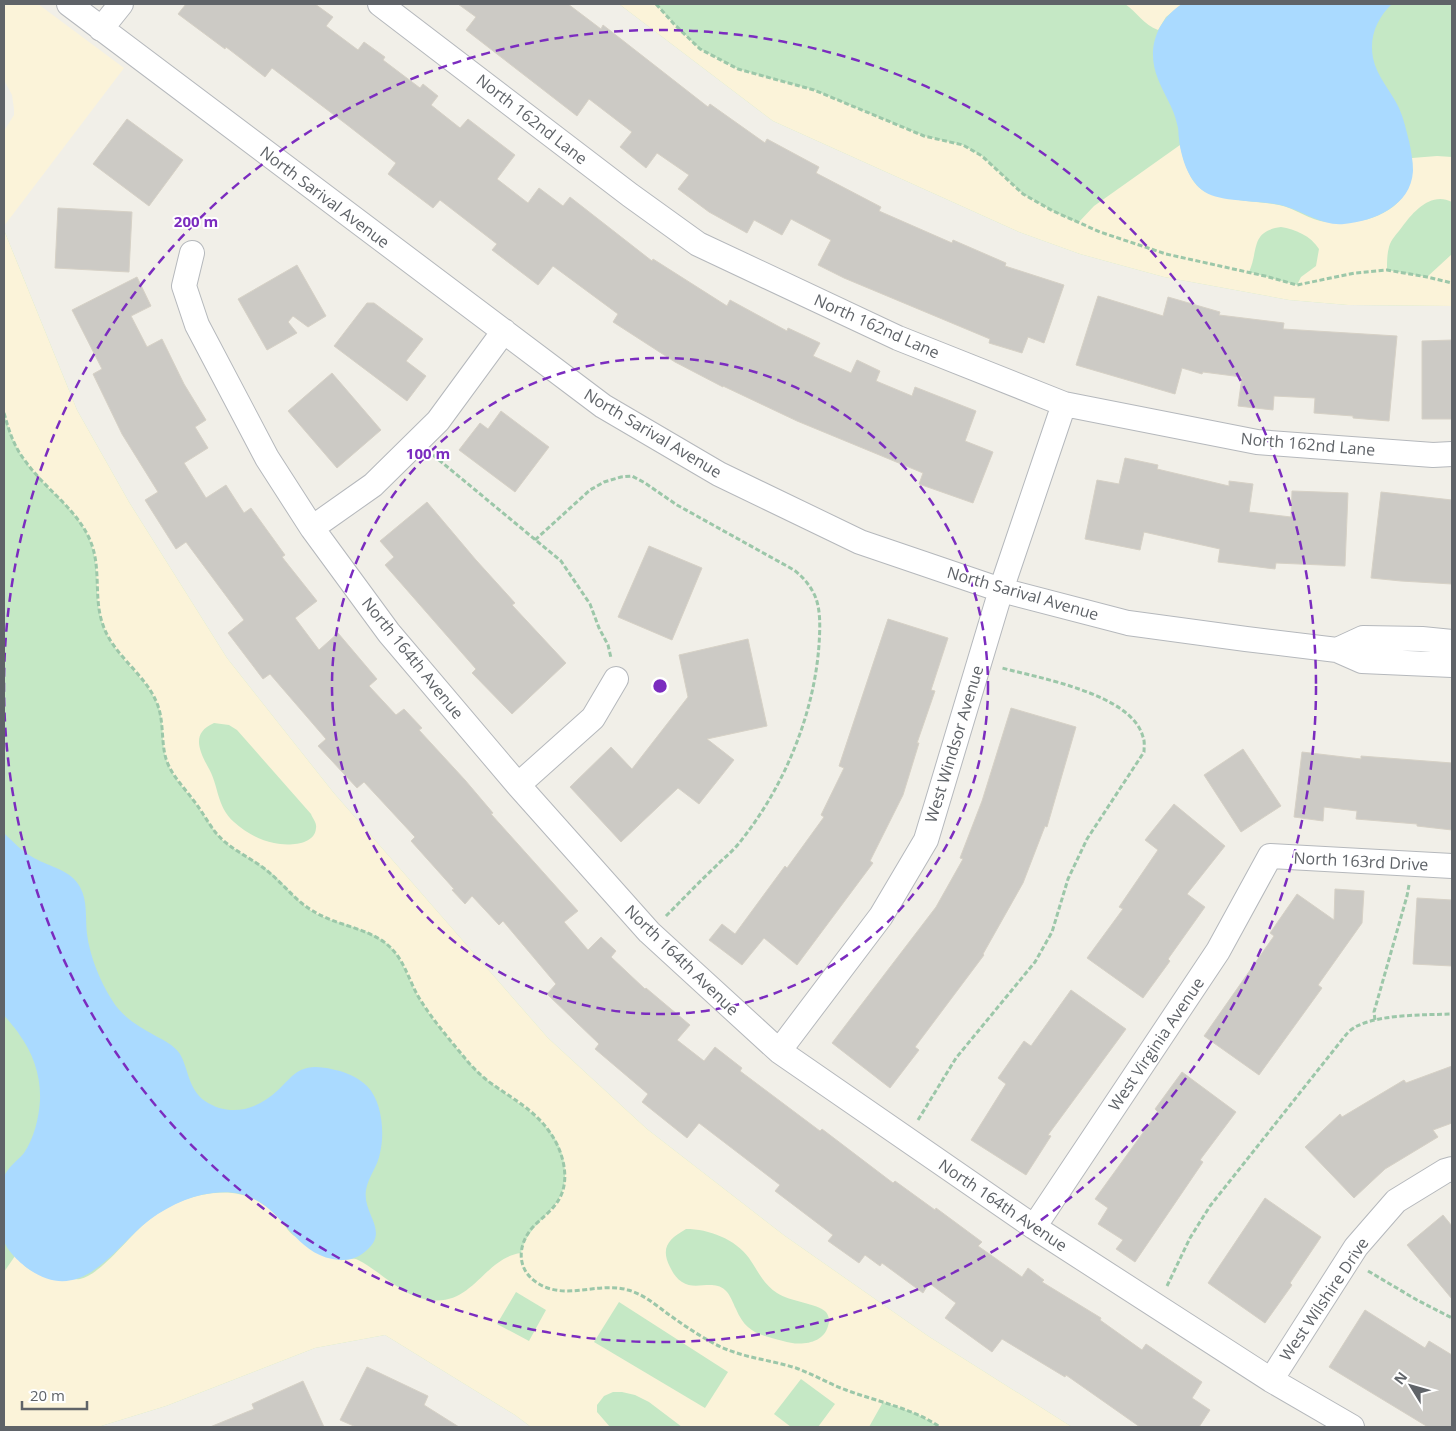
<svg xmlns="http://www.w3.org/2000/svg" width="1456" height="1431" viewBox="0 0 1456 1431" font-family="'Open Sans',sans-serif">
  <rect width="100%" height="100%" fill="#f1efe8"/>
  <!-- green -->
  <path fill="#c5e8c5" d="M619 4H1452V306L1348 305 1289 300 1164 277 1080 254 1019 232 773 121Z
    M4 230 77 410 129 502 227 658 333 792 548 1038 647 1129 785 1236 928 1336 1072 1427H531L515 1415 385 1335 315 1348 166 1406 98 1427H4Z"/>
  <!-- sand -->
  <path fill="#fbf3d9" fill-rule="evenodd" d="M4 4H38L124 68 4 226V131L14 115V109L12 95 4 80Z
    M619 4H656L674 24 700 49 738 69 814 90 924 136 963 145 982 156 1023 194 1053 211 1078 223 1094 206 1180 145C1183 159 1189 180 1201 189 1217 201 1259 201 1279 205 1295 208 1311 221 1326 222 1358 226 1401 216 1411 180 1413 173 1412 165 1412 158L1437 156 1452 157V202C1431 191 1413 212 1402 227 1397 234 1391 239 1389 247 1387 254 1387 262 1387 270L1427 277 1452 254V306L1348 305 1289 300 1164 277 1080 254 1019 232 773 121ZM1281 227C1295 229 1311 236 1319 249L1316 266 1301 277 1297 285 1249 272C1259 250 1250 231 1281 227Z
    M1125 4H1182L1166 17 1158 30C1144 25 1137 12 1125 4Z
    M4 230 77 410 129 502 227 658 333 792 548 1038 647 1129 785 1236 928 1336 1072 1427H940L917 1414 883 1402 869 1427H818L835 1404 801 1379 774 1414 791 1427H682L649 1402 635 1395 622 1392H613L604 1396 597 1405V1412L610 1427H531L515 1415 385 1335 315 1348 166 1406 98 1427H4V1272L15 1256C33 1276 39 1275 65 1277 69 1278 76 1280 80 1279 100 1275 127 1239 143 1225 160 1210 184 1197 207 1194 235 1189 258 1196 278 1217 284 1223 288 1233 296 1237 304 1242 332 1258 339 1260 345 1261 352 1257 358 1260 382 1272 402 1297 430 1300 473 1306 484 1258 521 1253 528 1220 564 1212 565 1177 567 1120 507 1102 475 1069 457 1050 431 1019 419 998 407 978 404 958 386 943 365 926 336 925 313 912 296 901 285 884 269 871 253 859 234 851 219 837 210 825 202 812 193 800 182 786 169 773 165 755 161 737 165 717 155 699 141 673 113 655 103 625 91 593 104 564 85 530 69 503 42 486 25 461 14 446 9 430 4 413ZM214 723 229 725 237 730 311 814C313 819 317 823 316 828 315 846 286 846 274 843 259 840 245 832 234 822 216 806 219 785 208 767 199 750 191 733 214 723ZM686 1229C709 1229 735 1239 749 1258 758 1271 763 1284 777 1293 790 1302 817 1303 826 1312 829 1316 830 1321 828 1326 823 1345 798 1346 783 1341 760 1335 746 1333 736 1309 733 1303 730 1294 725 1290 713 1279 695 1291 682 1282 676 1278 673 1273 670 1267 660 1247 669 1239 686 1229ZM516 1292 546 1310 529 1341 497 1324ZM619 1302 728 1372 705 1408 594 1342Z"/>
  <!-- water -->
  <path fill="#aadaff" d="M1182 4H1392C1377 18 1369 37 1373 58 1377 77 1391 91 1399 108 1404 119 1406 130 1409 141 1411 150 1413 161 1413 171 1411 206 1374 221 1344 224 1323 226 1306 213 1287 207 1265 199 1219 204 1202 190 1188 179 1181 157 1179 139 1178 134 1179 129 1177 124 1174 108 1164 95 1158 79 1146 50 1156 21 1182 4Z
    M4 833C13 842 23 852 34 858 50 867 71 870 80 887 88 901 85 919 87 934 90 957 100 981 112 1000 122 1017 138 1026 154 1035 163 1040 174 1045 180 1054 189 1070 188 1089 205 1101 230 1118 258 1109 277 1091 285 1084 292 1074 301 1070 313 1064 328 1068 340 1071 350 1074 360 1079 367 1086 382 1101 385 1133 380 1153 378 1166 368 1177 366 1190 362 1216 393 1232 362 1254 355 1259 348 1260 340 1260 299 1257 289 1220 258 1201 244 1193 230 1191 213 1193 187 1196 162 1209 142 1226 110 1255 79 1303 30 1270 21 1264 7 1251 4 1241 3 1235 2 1183 4 1177 7 1168 18 1160 24 1153 34 1138 39 1118 40 1100 41 1076 33 1053 19 1034 17 1030 6 1018 4 1015 1 1009 4 985 4 976 4 928 4 881 4 833Z"/>
  <!-- building -->
  <path fill="#cccac5" stroke="#d6d1c6" d="M186 4H315L333 17 326 26 358 50 364 42 385 57 383 60 420 88 423 84 438 96 431 105 460 128 468 119 515 155 497 179 528 203 539 188 563 206 570 197 652 261 653 259 727 306 730 300 787 331 788 328 820 343 813 356 851 373 857 360 880 371 876 381 912 396 915 387 976 411 965 441 993 452 973 503 919 484 923 473 797 421 723 386V387L675 362 613 322 618 314 553 266 538 285 492 250 497 244 440 200 433 208 388 174 396 163 346 124 272 68 265 77 226 47 225 49 178 14Z
    M458 4H568L601 29 603 25 708 107 710 104 765 143 767 139 819 167 816 173 881 207 879 211 952 243 953 240 1006 263 1005 266 1064 285 1044 343 1028 337 1022 353 989 343 990 339 844 278 818 265 831 240 791 219 782 235 754 220 747 233 709 212 678 189 689 175 657 153 646 168 620 147 632 132 589 99 577 116 466 30 476 17Z
    M127 119 183 160 149 206 93 164Z
    M58 208 132 212 129 272 55 268Z
    M297 265 326 316 308 327 293 316 288 322 297 333 267 350 238 299Z
    M137 277 151 306 131 316 147 347 162 339 184 384 206 420 195 427 208 448 184 463 206 498 226 485 244 513 251 508 285 555 282 557 317 601 295 618 319 650 338 633 377 679 369 686 396 715 404 709 422 728 419 730 465 780 493 813 491 814 578 911 564 922 588 950 601 937 616 951 611 957 645 989 646 988 690 1025 677 1040 704 1061 715 1047 742 1068 740 1071 820 1131 822 1129 893 1183 895 1181 935 1210 936 1208 982 1242 978 1246 1022 1277 1028 1268 1044 1280 1042 1282 1101 1318 1100 1320 1142 1350 1146 1344 1202 1382 1192 1398 1210 1410 1199 1427H1140L1066 1375 1065 1377 1002 1339 992 1352 945 1318 956 1303 929 1283 923 1293 882 1263 880 1266 865 1255 859 1263 828 1241 833 1235 775 1191 780 1185 699 1123 687 1138 642 1102 648 1094 595 1049 599 1044 547 994 556 984 503 921 499 925 472 896 465 904 452 890 454 889 411 841 415 837 364 782 357 788 318 746 326 739 270 674 263 679 228 633 244 620 186 542 176 549 145 500 158 492 122 434 93 374 102 369 72 310Z
    M1098 296 1163 316 1168 297 1220 312 1219 315 1284 323 1283 329 1397 336 1389 421 1353 418V416L1314 413 1315 398 1274 396 1273 410 1238 406 1242 377 1203 372 1202 374 1182 368 1175 394 1076 365Z
    M367 303H374L423 339 406 361 426 376 407 401 334 346Z
    M1452 340V419H1422V341Z
    M332 373 381 430 337 468 288 411Z
    M501 411 549 447 515 492 459 450 480 423 488 429Z
    M1125 458 1158 465 1157 469 1229 486V481L1253 484 1249 512 1291 517 1292 491 1348 493 1345 566 1276 563 1275 569 1218 562 1220 549 1144 532 1140 550 1085 539 1097 480 1119 484Z
    M1381 492 1452 500V584L1401 581 1371 578Z
    M427 502 476 560 515 603 512 605 566 663 512 714 472 673 476 669 385 565 394 557 380 541Z
    M649 546 702 568 672 640 618 617Z
    M888 619 948 638 931 690 935 691 917 743H919L903 795 870 861 873 863 797 965 764 938 742 965 709 940 722 924 735 934 785 866 787 868 824 817 821 815 844 768 839 766Z
    M748 639 767 726 707 739 734 760 699 804 678 788 621 842 570 787 611 747 632 769 688 697 679 655Z
    M1011 708 1076 727 1047 827 1045 826 1023 883 983 954 984 955 915 1047 919 1050 890 1088 832 1043 936 907 963 859 960 858 982 801Z
    M1243 749 1281 806 1241 832 1204 775Z
    M1302 752 1361 759V756L1452 763V830L1417 826V824L1356 819 1357 811 1324 807 1323 821 1294 817Z
    M1174 804 1225 846 1187 894 1205 907 1168 959 1170 961 1143 998 1087 958 1123 909 1119 907 1158 850 1145 840Z
    M1335 889 1364 891 1362 923 1318 985 1322 988 1259 1075 1204 1036 1274 936 1270 933 1297 894 1334 920Z
    M1417 898 1452 900V966L1413 964Z
    M1071 990 1126 1029 1048 1135 1051 1136 1026 1175 971 1140 1006 1084 998 1078 1024 1041 1031 1046Z
    M1452 1066V1123L1433 1130 1438 1137 1385 1169 1354 1198 1305 1147 1340 1114 1342 1117 1404 1080 1406 1083Z
    M1182 1072 1236 1112 1200 1160 1203 1162 1135 1262 1116 1249 1123 1240 1098 1224 1108 1208 1095 1199 1158 1112 1155 1109Z
    M1265 1198 1321 1237 1290 1283 1292 1285 1265 1323 1208 1283Z
    M1443 1215 1452 1226V1299L1407 1245Z
    M1365 1310 1425 1348 1429 1341 1452 1355V1427H1428L1329 1367Z
    M367 1367 428 1396 424 1405 459 1427H356L340 1420Z
    M303 1381 324 1427H210L254 1409 252 1404Z"/>
  <g fill="none" stroke-linecap="round" stroke-linejoin="round">
    <!-- minor casing -->
    <g stroke="#b5b8bc" stroke-width="26">
      <path id="minor" d="M69 4 603 406 719 474 860 542 1001 590 1128 623 1246 639 1337 650 1362 661 1452 665
        M380 4 630 195 698 244 898 338 1064 404 1257 442 1433 455 1452 454
        M101 29 121 4
        M192 253 184 286 197 325 267 458 312 528 389 633 518 785 649 932 779 1051 1034 1227 1271 1380 1352 1427
        M312 528 373 485 438 421 504 331
        M1337 650 1363 638 1422 639 1452 642
        M518 785 593 718 616 679
        M779 1051 881 916 926 840 1001 590 1064 404
        M1034 1227 1218 951 1270 856 1452 866
        M1271 1380 1356 1247 1396 1201 1445 1171 1452 1169"/>
    </g>
    <!-- path -->
    <path stroke="#9cc7a9" stroke-width="3" stroke-dasharray="5 2.5" stroke-linecap="butt" d="M656 4 674 24 700 49 738 69 814 90 924 136 963 145 982 156 1023 194 1053 211 1100 232 1166 254 1265 276 1297 285 1355 273 1387 270 1427 277 1452 283
      M4 413C9 431 14 447 26 462 46 490 76 508 90 540 102 568 93 598 103 625 113 655 144 673 156 701 164 718 161 737 165 755 169 773 183 786 194 801 202 811 208 823 216 833 231 851 255 859 272 875 286 887 297 902 313 911 335 925 363 927 384 942 405 957 408 981 421 1001 433 1020 449 1039 464 1057 472 1067 481 1076 492 1084 513 1099 536 1111 551 1134 562 1150 569 1174 562 1193 556 1209 542 1217 532 1228 517 1246 517 1269 536 1282 564 1302 598 1281 628 1290 643 1294 656 1305 668 1314 685 1326 702 1338 721 1347 745 1358 771 1360 796 1368 813 1374 829 1384 846 1390 878 1402 912 1408 940 1427
      M433 455 561 561 590 604 599 628 608 645 611 658
      M535 540 590 490 604 482 621 477 632 476 645 483 677 505 794 570C803 577 810 585 815 596 821 610 820 629 819 645 814 715 784 787 740 842 733 851 724 858 716 866 698 883 682 900 665 917
      M1375 1020 1374 1012 1407 896 1409 885
      M918 1120 956 1058 1035 962 1052 932 1068 879 1087 839 1144 752C1144 748 1145 741 1143 737 1132 694 1039 678 1002 668
      M1368 1271 1417 1300 1452 1318
      M1167 1286 1190 1238 1210 1206 1345 1036C1348 1032 1353 1028 1357 1026 1382 1014 1425 1015 1452 1014"/>
    <!-- minor -->
    <use href="#minor" stroke="#fff" stroke-width="24"/>
  </g>
  <!-- distance rings -->
  <g fill="none" stroke="#7b2cbf" stroke-width="2.5" stroke-dasharray="9 6">
    <circle cx="660" cy="686" r="328"/>
    <circle cx="660" cy="686" r="656"/>
  </g>
  <g text-anchor="middle" stroke-width="4" stroke-linejoin="round" paint-order="stroke">
    <!-- street labels -->
    <g font-size="16" fill="#5f6368" stroke="#fff">
      <text transform="translate(532 119) rotate(38)" y="6">North 162nd Lane</text>
      <text transform="translate(325 197) rotate(37)" y="6">North Sarival Avenue</text>
      <text transform="translate(877 326) rotate(24)" y="6">North 162nd Lane</text>
      <text transform="translate(653 433) rotate(31)" y="6">North Sarival Avenue</text>
      <text transform="translate(1308 444) rotate(5)" y="6">North 162nd Lane</text>
      <text transform="translate(1023 593) rotate(16)" y="6">North Sarival Avenue</text>
      <text transform="translate(413 658) rotate(51)" y="6">North 164th Avenue</text>
      <text transform="translate(954 744) rotate(-73)" y="6">West Windsor Avenue</text>
      <text transform="translate(1361 861) rotate(3)" y="6">North 163rd Drive</text>
      <text transform="translate(682 960) rotate(44)" y="6">North 164th Avenue</text>
      <text transform="translate(1156 1044) rotate(-56)" y="6">West Virginia Avenue</text>
      <text transform="translate(1003 1205) rotate(34)" y="6">North 164th Avenue</text>
      <text transform="translate(1324 1299) rotate(-56)" y="6">West Wilshire Drive</text>
    </g>
  </g>
  <circle cx="660" cy="686" r="8" fill="#7b2cbf" stroke="#fff" stroke-width="2.5"/>
  <g font-size="15" text-anchor="middle" font-weight="bold" fill="#7b2cbf" stroke="#fff" stroke-width="4" stroke-linejoin="round" paint-order="stroke">
    <text x="196" y="227">200 m</text>
    <text x="428" y="459">100 m</text>
  </g>
  <!-- border -->
  <rect width="1456" height="1431" fill="none" stroke="#5f6368" stroke-width="10"/>
  <!-- north arrow -->
  <g transform="translate(1411 1386) rotate(307)" stroke="#ffffff" stroke-width="4" paint-order="stroke">
  <path d="M0-4L9 19L0 12L-9 19Z" fill="#5f6368"/>
  <text y="-8" font-size="14" font-weight="bold" text-anchor="middle" fill="#5f6368">N</text>
  </g>
  <!-- scale -->
  <path d="M22 1401v8h65v-8" fill="none" stroke="#5f6368" stroke-width="2.5"/>
  <text x="30" y="1401" font-size="15" fill="#5f6368" stroke="#ffffff" stroke-width="4" paint-order="stroke">20 m</text>
</svg>
